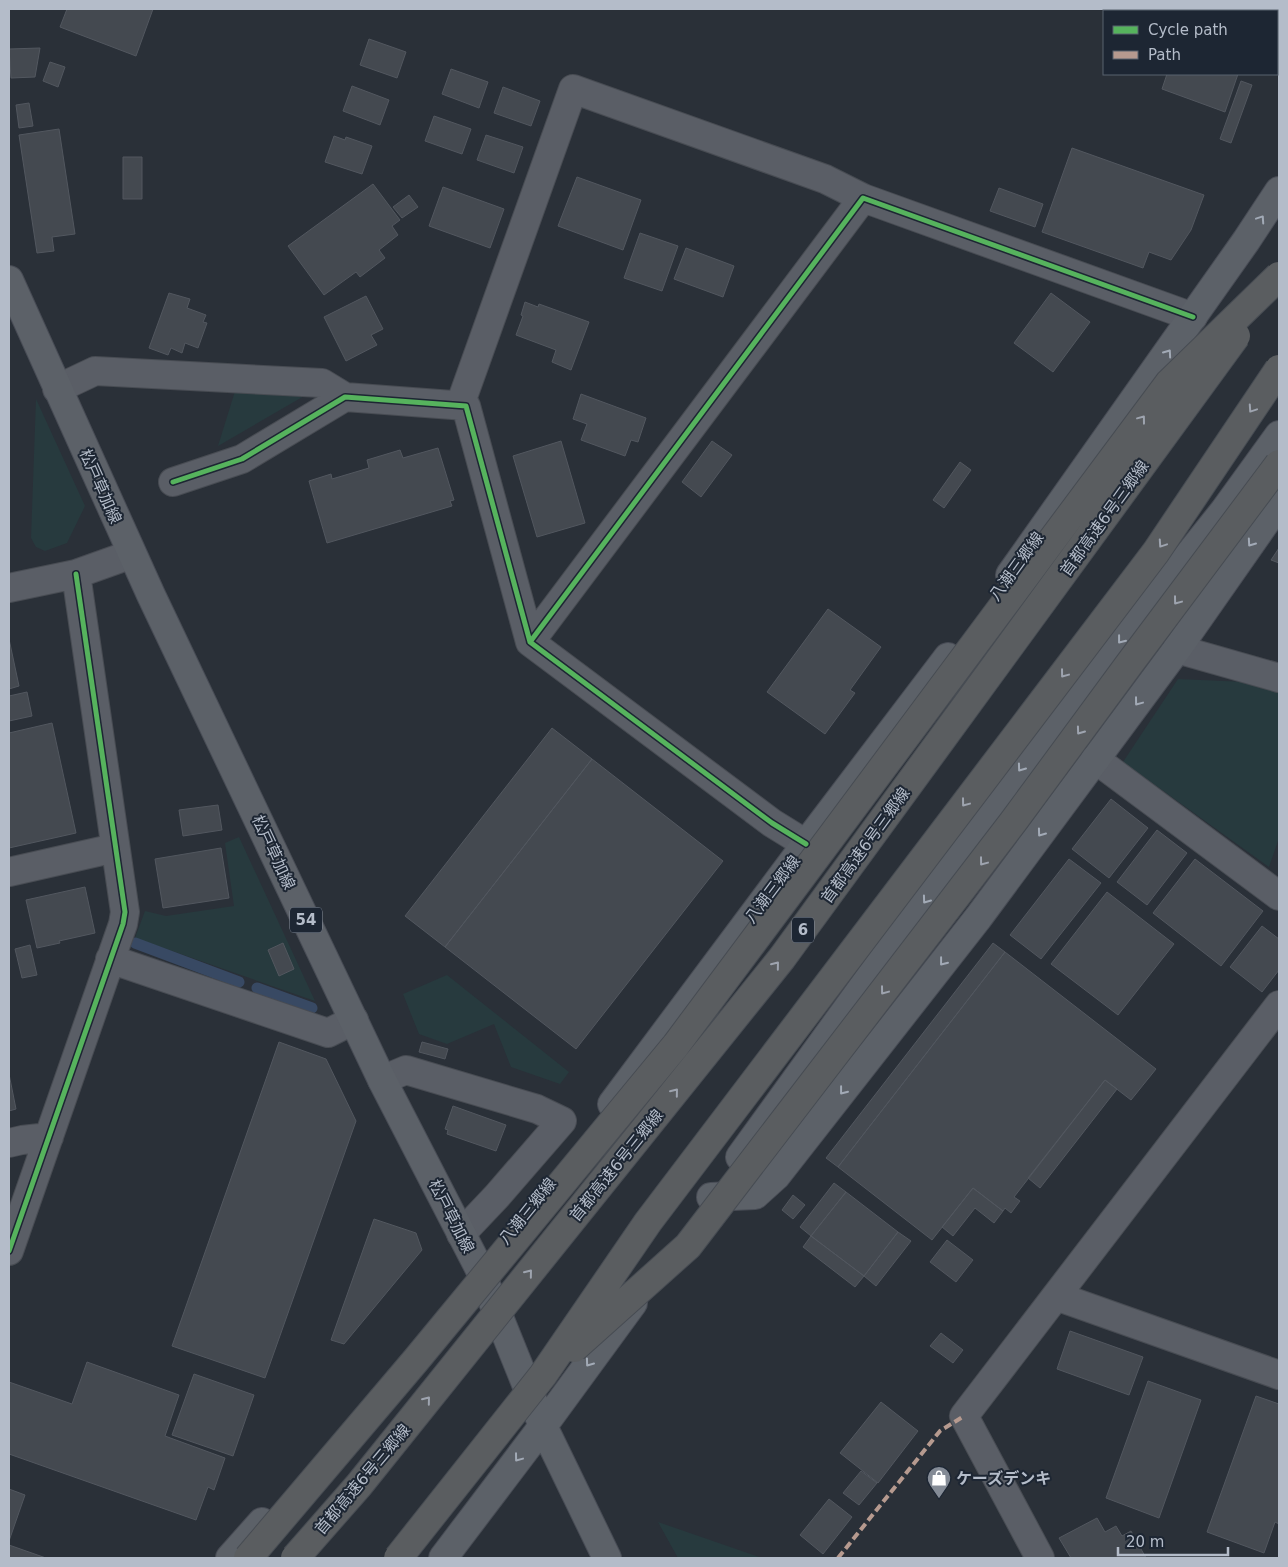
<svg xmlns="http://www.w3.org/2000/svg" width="1288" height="1567" viewBox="0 0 1288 1567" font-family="'DejaVu Sans','Noto Sans JP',sans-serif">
  <rect width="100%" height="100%" fill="#2a3038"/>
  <!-- green -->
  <path fill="#273a3e" d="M236 388 311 392 218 446Z
    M36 399 85 506 67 543 45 551 36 547 31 538Z
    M1178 679 1246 682 1279 693V838L1269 867 1123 762Z
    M239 837 315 1001 135 938 145 911 166 916 234 906 225 843Z
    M447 975 569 1072 560 1084 511 1067 494 1024 447 1044 419 1034 403 994Z
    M658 1522 762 1558H678Z"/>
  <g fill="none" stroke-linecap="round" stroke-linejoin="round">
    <!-- stream -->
    <path stroke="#384963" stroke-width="11" d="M135 943 239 982
      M257 988 312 1008"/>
  </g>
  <!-- building -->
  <path fill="#444950" stroke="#52575f" d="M67 9H153L136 56 60 27Z
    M369 39 406 52 397 78 360 65Z
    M40 48 35 77 11 78 9 49Z
    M50 62 65 67 58 87 43 81Z
    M451 69 488 82 479 108 442 94Z
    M1167 74H1238L1225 112 1162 89Z
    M1241 81 1252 85 1231 143 1220 139Z
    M352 86 389 100 380 125 343 111Z
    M503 87 540 101 531 126 494 113Z
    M29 103 33 126 19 128 16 105Z
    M434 116 471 129 462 154 425 141Z
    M59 129 75 234 52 237 54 251 37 253 19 135Z
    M486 135 523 147 514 173 477 160Z
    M334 136 345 140 346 137 372 146 362 174 325 162Z
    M1072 148 1204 195 1191 230 1171 260 1149 252 1143 268 1042 232Z
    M123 157H142V199H123Z
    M577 177 641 200 623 250 558 226Z
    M373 184 400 220 392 226 398 235 379 250 385 258 360 277 356 272 324 295 288 246Z
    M443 187 504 209 490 248 429 226Z
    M999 188 1043 204 1035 227 990 211Z
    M409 195 418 207 402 218 393 207Z
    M640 233 678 246 662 291 624 278Z
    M686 248 734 266 723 297 674 279Z
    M169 293 190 299 187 308 206 315 203 322 207 323 198 348 185 343 182 353 171 348 168 355 149 348Z
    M1051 293 1090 322 1053 372 1014 343Z
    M366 296 383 329 371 335 377 345 346 361 324 317Z
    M525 302 538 307 539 304 589 322 571 370 552 362 556 350 516 335 523 316 521 315Z
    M581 394 646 418 638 442 631 440 625 456 581 440 587 424 573 419Z
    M561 441 585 523 537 537 513 456Z
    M712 441 732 455 701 497 682 482Z
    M438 448 454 500 450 501 452 506 327 543 309 481 331 474 332 479 369 468 367 460 400 450 403 458Z
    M960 462 971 470 944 508 933 500Z
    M1279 548V563L1271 560Z
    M828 609 881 647 850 690 855 693 825 734 767 692Z
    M9 639 19 686 9 689Z
    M27 692 32 716 9 721V696Z
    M52 723 76 833 9 848V733Z
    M552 728 592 759 445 947 405 916Z
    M592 759 723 861 576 1049 445 947Z
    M1111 799 1148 828 1109 878 1072 849Z
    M218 805 222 830 183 836 179 810Z
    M1157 830 1187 853 1147 905 1117 882Z
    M221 848 229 898 163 908 155 859Z
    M1069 859 1101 883 1041 959 1010 935Z
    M1195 859 1263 911 1221 966 1153 913Z
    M85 887 95 933 59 941 60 943 37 948 26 900Z
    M1107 892 1174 944 1118 1015 1051 964Z
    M1262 926 1279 939V970L1262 992 1230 967Z
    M283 943 294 969 279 976 268 950Z
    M993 943 1005 952 838 1167 826 1158Z
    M30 945 37 975 22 978 15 949Z
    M1005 952 1156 1069 1131 1100 1105 1080 1014 1197 1020 1201 1011 1213 1005 1208 1003 1211 973 1188 932 1240 838 1167Z
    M279 1042 326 1059 356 1121 265 1378 172 1346Z
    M422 1042 448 1049 445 1059 419 1052Z
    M9 1074 16 1109 9 1111Z
    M1105 1080 1117 1089 1040 1188 1028 1178Z
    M453 1106 506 1125 496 1151 447 1134 448 1130 445 1129Z
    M834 1183 846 1192 811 1236 800 1227Z
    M973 1188 1003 1211 994 1223 975 1208 953 1236 942 1227Z
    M846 1192 898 1232 864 1276 811 1236Z
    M793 1195 805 1205 793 1219 782 1210Z
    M374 1219 416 1233 422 1250 344 1344 331 1340Z
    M898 1232 911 1241 876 1286 864 1276Z
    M811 1236 864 1276 855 1287 803 1247Z
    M947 1240 973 1260 956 1282 930 1262Z
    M1070 1331 1143 1357 1129 1395 1057 1369Z
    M941 1333 963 1350 953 1363 930 1346Z
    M87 1362 179 1395 165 1436 225 1458 214 1490 208 1487 196 1520 9 1454V1382L72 1404Z
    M194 1374 254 1395 233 1456 172 1435Z
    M1148 1381 1201 1400 1159 1518 1106 1498Z
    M1256 1396 1279 1404V1524L1275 1522 1264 1553 1207 1532Z
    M881 1402 918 1431 878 1483 840 1453Z
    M861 1471 877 1483 859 1505 843 1493Z
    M9 1489 25 1495 9 1541Z
    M829 1499 852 1517 823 1554 800 1535Z
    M1097 1518 1105 1532 1116 1526 1122 1536 1131 1531 1146 1558H1071L1059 1538Z
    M9 1545 46 1558H9Z"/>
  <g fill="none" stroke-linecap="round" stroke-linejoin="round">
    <!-- minor casing -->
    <g stroke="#484c53" stroke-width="30">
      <path id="minor" d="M1252 9 1259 11
        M57 389 95 371 322 383 345 397
        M460 405 573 89 825 179 863 198
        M173 482 242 459 345 397 466 406 530 642 772 823 806 844
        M9 588 76 574 132 554
        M530 642 863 198 1193 317
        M1177 649 1279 678
        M1095 759 1279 896
        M9 872 115 848
        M110 959 328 1033 354 1020
        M382 1080 406 1070 537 1109 562 1121 497 1196 461 1234
        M9 1143 22 1140 49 1137
        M9 1251 123 924 125 912 76 574
        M1056 1296 1279 1375
        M1040 1558 964 1416 1279 1005"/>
    </g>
    <!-- major casing -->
    <g stroke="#484c55" stroke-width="30">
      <path id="major" d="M9 280 151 595 382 1080 480 1270 543 1426 607 1558
        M1010 575 1246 241 1279 191
        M612 1104 806 844 948 657
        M740 1157 1027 760 1119 642 1224 511 1279 435
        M711 1197 755 1195 776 1176 978 918 1177 649 1279 503
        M230 1558 262 1522
        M443 1558 543 1426 633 1303"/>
    </g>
    <!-- minor -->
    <use href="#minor" stroke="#5a5e66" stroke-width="28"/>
    <!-- major -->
    <use href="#major" stroke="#5c6168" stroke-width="28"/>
    <!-- highway-bridge casing -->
    <g stroke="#474c53" stroke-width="30" stroke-linecap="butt">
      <path id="highway-bridge" d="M574 1348 688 1246 1013 822 1130 663 1279 464
        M248 1558 416 1360 676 1045 1169 383 1279 276
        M295 1558 359 1485 782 958 1236 336
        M398 1558 543 1375 648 1222 1156 552 1279 369"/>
    </g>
    <!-- highway-bridge -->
    <use href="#highway-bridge" stroke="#5a5d60" stroke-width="28"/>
    <!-- quiet -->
    <path stroke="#b69a8f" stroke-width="4" stroke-dasharray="8 4" stroke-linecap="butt" d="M838 1558 940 1431 964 1416"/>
    <!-- cycleway casing -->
    <g stroke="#1d2633" stroke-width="8">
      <path id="cycleway" d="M173 482 242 459 345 397 466 406 530 642 772 823 806 844
        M530 642 863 198 1193 317
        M9 1251 123 924 125 912 76 574"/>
    </g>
    <!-- cycleway -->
    <use href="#cycleway" stroke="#56b35d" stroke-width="5"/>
  </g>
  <!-- one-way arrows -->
  <defs><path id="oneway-chevron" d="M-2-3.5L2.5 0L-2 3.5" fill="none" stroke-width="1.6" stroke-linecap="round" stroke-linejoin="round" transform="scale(1.25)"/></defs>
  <g stroke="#a2aab6">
    <use href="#oneway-chevron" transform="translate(1261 219) rotate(-56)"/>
    <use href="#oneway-chevron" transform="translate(1168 353) rotate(-55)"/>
    <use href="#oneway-chevron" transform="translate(1251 543) rotate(125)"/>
    <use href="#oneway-chevron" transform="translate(1121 640) rotate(128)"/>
    <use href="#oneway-chevron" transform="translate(1138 702) rotate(127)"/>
    <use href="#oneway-chevron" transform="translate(1021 768) rotate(126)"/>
    <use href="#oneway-chevron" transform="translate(1041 833) rotate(126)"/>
    <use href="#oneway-chevron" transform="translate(926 900) rotate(126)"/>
    <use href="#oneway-chevron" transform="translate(943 962) rotate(128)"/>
    <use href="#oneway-chevron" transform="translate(843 1091) rotate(128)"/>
    <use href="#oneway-chevron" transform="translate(589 1363) rotate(126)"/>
    <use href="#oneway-chevron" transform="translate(518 1458) rotate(127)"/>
  </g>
  <g stroke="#9ea4af">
    <use href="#oneway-chevron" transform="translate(1252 409) rotate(124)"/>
    <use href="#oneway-chevron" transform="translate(1142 419) rotate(-53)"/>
    <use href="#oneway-chevron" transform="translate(1162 544) rotate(124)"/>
    <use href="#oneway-chevron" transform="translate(1177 601) rotate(127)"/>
    <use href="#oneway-chevron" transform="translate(1064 674) rotate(127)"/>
    <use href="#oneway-chevron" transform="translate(1080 731) rotate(126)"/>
    <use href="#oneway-chevron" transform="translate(965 803) rotate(127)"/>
    <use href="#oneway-chevron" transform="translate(983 862) rotate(127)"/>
    <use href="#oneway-chevron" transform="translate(776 965) rotate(-51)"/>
    <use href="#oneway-chevron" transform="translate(884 991) rotate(127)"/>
    <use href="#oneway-chevron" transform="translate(675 1092) rotate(-51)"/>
    <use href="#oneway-chevron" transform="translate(529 1273) rotate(-51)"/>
    <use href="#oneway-chevron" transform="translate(427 1400) rotate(-51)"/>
  </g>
  <!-- icons -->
  <defs>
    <g id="shop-pin" transform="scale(1.25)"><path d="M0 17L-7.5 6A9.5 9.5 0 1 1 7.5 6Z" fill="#848b96" stroke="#1d2633"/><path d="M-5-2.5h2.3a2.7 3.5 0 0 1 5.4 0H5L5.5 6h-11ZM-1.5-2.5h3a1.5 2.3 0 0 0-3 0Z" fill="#fff"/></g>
  </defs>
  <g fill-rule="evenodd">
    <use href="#shop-pin" x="939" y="1478"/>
  </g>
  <g text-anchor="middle" stroke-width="4" stroke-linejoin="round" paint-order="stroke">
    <!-- shield labels -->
    <g fill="#1d2633" stroke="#878f9c" stroke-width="1">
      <rect x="290" y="907.5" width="32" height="25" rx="4"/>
      <rect x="792" y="917.5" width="22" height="25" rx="4"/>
    </g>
    <g font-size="15" font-weight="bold" fill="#b4bcc9">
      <text x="306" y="925">54</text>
      <text x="803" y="935">6</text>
    </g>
    <!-- street labels -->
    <g font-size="16" fill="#b4bcc9" stroke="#1d2633">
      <text transform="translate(101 486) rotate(66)" y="6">松戸草加線</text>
      <text transform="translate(1104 518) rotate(-54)" y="6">首都高速6号三郷線</text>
      <text transform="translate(1016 566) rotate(-54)" y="6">八潮三郷線</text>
      <text transform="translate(865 845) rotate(-54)" y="6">首都高速6号三郷線</text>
      <text transform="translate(274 852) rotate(65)" y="6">松戸草加線</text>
      <text transform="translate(772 889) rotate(-53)" y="6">八潮三郷線</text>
      <text transform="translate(616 1165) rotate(-51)" y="6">首都高速6号三郷線</text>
      <text transform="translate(527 1211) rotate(-51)" y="6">八潮三郷線</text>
      <text transform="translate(452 1216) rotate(63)" y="6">松戸草加線</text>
      <text transform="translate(362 1479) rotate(-50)" y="6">首都高速6号三郷線</text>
    </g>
    <!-- poi labels -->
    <g font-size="16" font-weight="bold" fill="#b4bcc9" stroke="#1d2633" text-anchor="start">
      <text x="956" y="1484">ケーズデンキ</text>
    </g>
  </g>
  <!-- border -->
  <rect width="1288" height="1567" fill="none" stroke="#b4bcc9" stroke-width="20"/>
  <!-- legend -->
  <rect x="1103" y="10" width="175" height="65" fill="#1d2633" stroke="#59626f"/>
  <rect x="1113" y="26" width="25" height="8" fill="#56b35d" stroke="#59626f"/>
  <text x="1148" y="35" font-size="15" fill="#b4bcc9">Cycle path</text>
  <rect x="1113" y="51" width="25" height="8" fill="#b69a8f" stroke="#59626f"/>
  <text x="1148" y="60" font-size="15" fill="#b4bcc9">Path</text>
  <!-- scale -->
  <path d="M1118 1547v8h110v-8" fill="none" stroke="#b4bcc9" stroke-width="2.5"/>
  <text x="1126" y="1547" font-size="15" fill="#b4bcc9" stroke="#1d2633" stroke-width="4" paint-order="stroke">20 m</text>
</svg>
